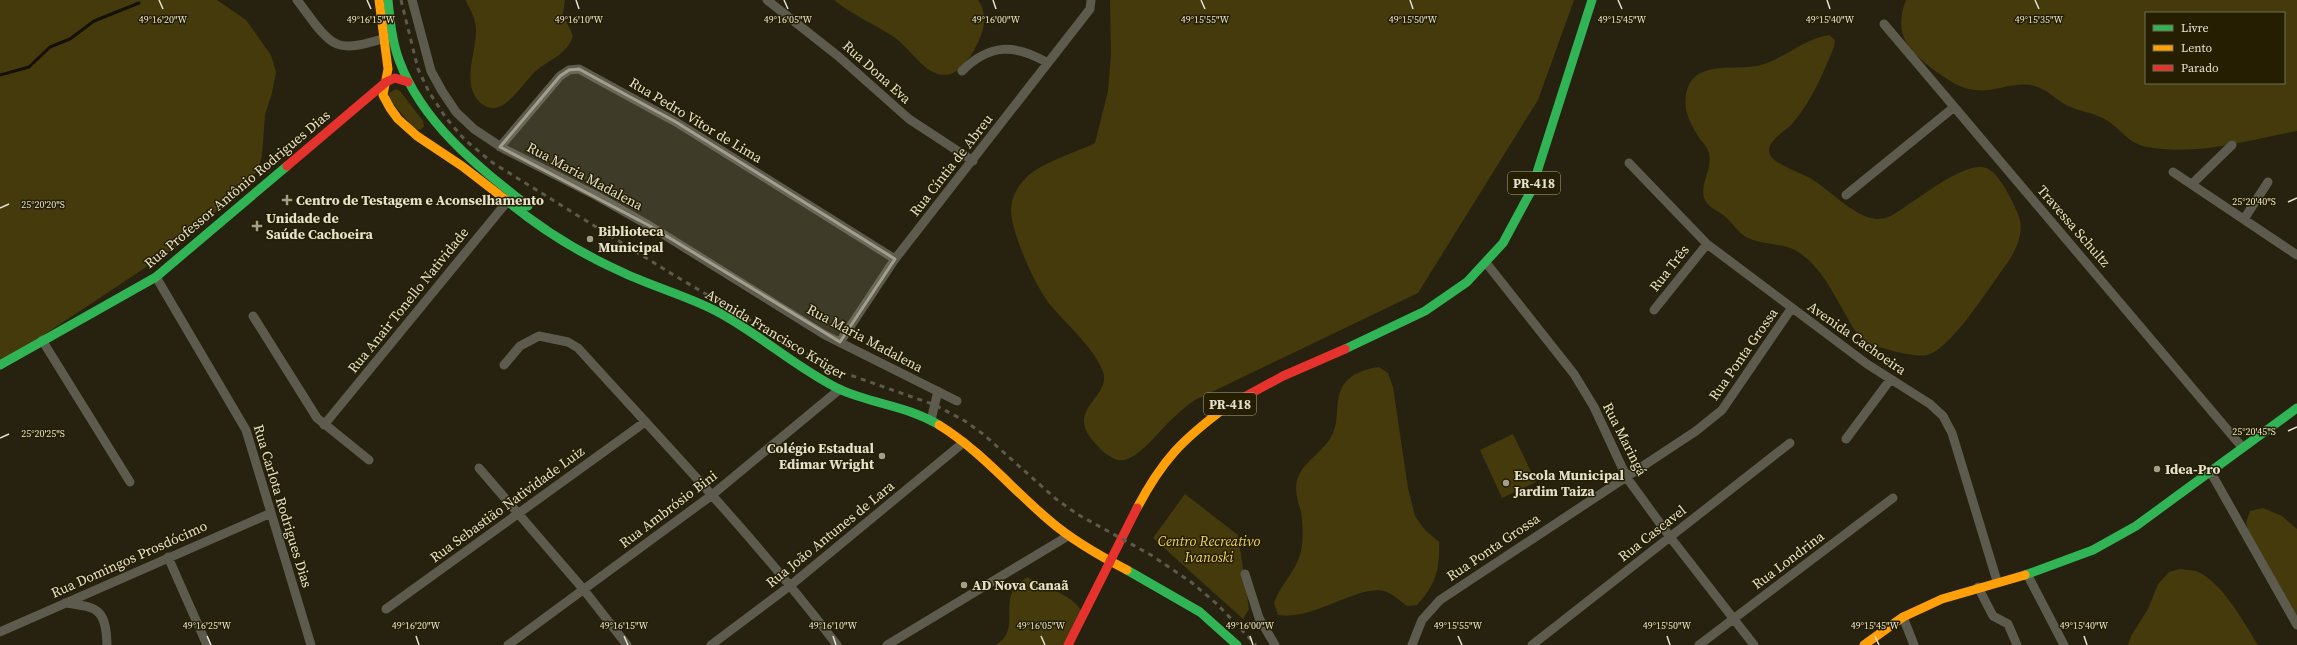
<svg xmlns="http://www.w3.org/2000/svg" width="2297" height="645" viewBox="0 0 2297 645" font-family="'Source Serif 4',serif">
  <rect width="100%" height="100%" fill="#26220f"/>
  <!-- green -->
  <path fill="#443a0c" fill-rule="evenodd" d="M0 0H217L246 20 271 55 276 72 272 93 265 115 262 156 258 170 244 187 178 246 0 364Z
    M465 0H565L563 14 573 36C567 54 551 59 537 70 524 80 503 121 482 104 460 86 476 55 476 31 476 19 471 10 465 0Z
    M834 0H978C987 12 985 27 979 40 968 65 949 89 923 65 913 56 905 45 894 37 874 24 854 16 834 0Z
    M1110 0H1574L1538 100 1418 293 1195 400C1186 406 1178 413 1170 421 1159 431 1135 464 1118 460 1108 457 1101 450 1094 442 1064 409 1112 397 1103 372 1094 348 1070 328 1053 308 1037 291 1012 235 1011 211 1011 199 1016 188 1025 179 1039 163 1075 153 1095 143L1108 91 1111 54Z
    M1906 0H2297V131C2250 140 2201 155 2153 148 2129 145 2125 133 2108 121 2096 113 2081 112 2068 106 2058 101 2050 92 2040 88 2018 78 1997 93 1975 90 1961 89 1948 80 1937 72 1910 52 1892 36 1906 0ZM2146 13H2284V83H2146Z
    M1829 35 1835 40 1834 47C1823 74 1811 102 1792 124 1786 131 1769 139 1769 151 1769 163 1800 172 1810 178 1829 189 1854 217 1876 219 1887 220 1898 212 1906 206 1924 195 1966 161 1986 168 1999 172 2013 202 2018 214 2025 231 2017 248 2008 262 1992 283 1951 350 1927 355 1917 357 1903 353 1893 351 1883 348 1873 346 1864 340 1855 333 1850 322 1844 312 1831 289 1819 264 1795 250 1781 243 1763 245 1748 238 1737 233 1733 222 1723 215 1717 210 1709 208 1705 200 1698 187 1713 169 1709 153 1708 148 1703 143 1700 139 1689 122 1681 107 1688 87 1698 61 1736 70 1757 66 1783 60 1803 39 1829 35Z
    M396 89 400 91 423 121 424 126 421 130 415 129 389 99V93Z
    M1379 367 1388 373 1393 387 1408 488 1415 516 1425 530 1439 542C1440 569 1436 584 1417 605L1407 606C1400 601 1392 593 1384 591 1357 585 1313 621 1278 615L1274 603C1280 586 1293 574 1299 558 1304 545 1303 526 1301 512 1299 505 1296 496 1296 488 1297 464 1320 456 1331 437 1341 421 1333 400 1344 384 1352 373 1366 369 1379 367Z
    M1513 434 1536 482 1502 498 1480 450Z
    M1185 494 1238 535 1249 609 1243 619 1153 538Z
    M2263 508 2282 516 2297 529V621L2251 538 2246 523 2250 511Z
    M2180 569C2185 570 2191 570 2196 571 2222 581 2244 623 2258 645H2128L2131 636 2148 609 2158 584 2169 572Z
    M1027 577C1040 584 1082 599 1082 615 1082 624 1077 636 1074 645H996C1019 630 1003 611 1013 590 1015 585 1023 581 1027 577Z"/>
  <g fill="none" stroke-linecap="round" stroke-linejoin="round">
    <!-- stream -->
    <path stroke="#161001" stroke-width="3" d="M0 75 29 67 50 47 70 39 94 21 139 3"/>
    <!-- street -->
    <path stroke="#5d5b4e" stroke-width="9" d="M297 0C307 12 323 39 337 44 350 50 375 41 389 37
      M412 0 431 71 442 91 456 112 474 129 504 149 595 195 650 226 825 335 957 401
      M767 0 838 56 909 119 973 161
      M1884 24 2242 447
      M962 71C990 43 1015 44 1048 63
      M500 147 560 76 569 70 579 69 676 122 895 259
      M1629 163 1707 244 1867 364 1930 404 1943 416 1952 433 1997 581
      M2173 172 2297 255
      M2192 184 2232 145
      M1846 195 1953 108
      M2244 219 2268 182
      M1487 264 1574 374 1594 407 1627 478 1670 537 1754 645
      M156 277 246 430 311 645
      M1654 310 1707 244
      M253 316 317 418 369 460
      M42 340 130 482
      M840 342 895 259 1090 9 1091 0
      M504 365 520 346 539 336 568 342 578 348C666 445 757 540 837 645
      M931 420 938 391
      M324 425 511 197
      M1846 439 1890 380
      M479 468 584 590 627 645
      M2210 471 2297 625
      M168 557 207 645
      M1245 574 1259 618 1275 645
      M2027 574 2064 645
      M1978 587 1993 616 2008 624 2017 645
      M65 603C98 607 106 609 107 645
      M386 609 645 422
      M1903 617 1914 645
      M0 632 271 513
      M508 645 712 495 840 389
      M711 645 791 585 964 442
      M887 645 1068 536
      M1412 645 1422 620 1440 600 1696 431 1722 410 1791 309
      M1532 645 1790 443
      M1699 645 1893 498"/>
    <!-- fast -->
    <path stroke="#30b455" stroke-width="9" d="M388 0C390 20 392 41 399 60 422 123 477 166 528 206
      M506 200C542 230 581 254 624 273 654 287 687 296 716 311 760 334 796 368 839 389 872 404 908 406 939 425
      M1345 349 1425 311 1467 282 1503 243 1531 191 1592 0
      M0 365 156 277 287 166
      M1127 570 1200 612 1237 645
      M2025 575 2093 550 2136 526 2297 408"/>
    <!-- slow -->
    <path stroke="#ff9f0a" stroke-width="9" d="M379 0 388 69 383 95 390 108 398 119 417 136 462 166 506 200
      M939 425C981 451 1012 489 1050 521 1073 541 1100 556 1127 570
      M1137 508C1163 459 1182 440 1226 407
      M1864 645 1903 617 1942 599 2025 575"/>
    <!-- jam -->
    <path stroke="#e5322d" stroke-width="9" d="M287 166 386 82 395 78 408 82
      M1226 407 1283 376 1345 349
      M1068 645 1137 508"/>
    <!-- rail -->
    <path stroke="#5d594b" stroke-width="3" stroke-dasharray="5 5" stroke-linecap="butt" d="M401 0 418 69 429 92 446 118 465 140 493 163 672 274 833 369 935 405 965 421 983 434 1056 499 1077 514 1151 555 1191 582 1217 604 1256 645"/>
  </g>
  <!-- marked area -->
  <path fill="#a29e8c" fill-opacity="0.2" stroke="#a29e8c" stroke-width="3" stroke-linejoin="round" d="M579 69 676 122 895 259 840 342 650 226 500 147 560 76 569 70Z"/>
  <!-- ticks -->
  <path fill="none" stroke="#e5e1cf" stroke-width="1.5" d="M159 0 163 9M367 0 371 9M576 0 579 9M784 0 788 9M993 0 996 9M1201 0 1205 9M1410 0 1413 9M1618 0 1622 9M1827 0 1830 9M2035 0 2039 9M2288 202 2297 198M0 208 9 204M2288 431 2297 427M0 438 9 434M207 636 211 645M416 636 419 645M624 636 628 645M833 636 836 645M1041 636 1045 645M1250 636 1253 645M1458 636 1462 645M1667 636 1670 645M1875 636 1879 645M2084 636 2087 645"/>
  <!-- markers -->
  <g fill="#a29e8c" stroke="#251e00" stroke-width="1.5">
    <path d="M285 194h4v4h4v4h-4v4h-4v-4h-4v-4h4z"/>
    <path d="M255 220h4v4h4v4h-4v4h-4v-4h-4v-4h4z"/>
    <circle cx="590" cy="239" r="4"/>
    <circle cx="882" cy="456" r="4"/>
    <circle cx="2157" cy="469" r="4"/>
    <circle cx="1506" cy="483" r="4"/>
    <circle cx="964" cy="585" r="4"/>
  </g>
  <g text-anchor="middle" stroke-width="3" stroke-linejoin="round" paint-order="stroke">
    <!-- shield labels -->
    <g fill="#251e00" stroke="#aba691" stroke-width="1">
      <rect x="1508" y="172" width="52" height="22" rx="3"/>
      <rect x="1204" y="393" width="52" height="22" rx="3"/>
    </g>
    <g font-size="13" font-weight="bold" fill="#e5e1cf">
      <text x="1534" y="188">PR-418</text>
      <text x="1230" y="409">PR-418</text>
    </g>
    <!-- street labels -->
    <g font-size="14" fill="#e5e1cf" stroke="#251e00">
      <text transform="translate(877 72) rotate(42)" y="5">Rua Dona Eva</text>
      <text transform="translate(696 120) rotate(31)" y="5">Rua Pedro Vitor de Lima</text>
      <text transform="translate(951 165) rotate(-52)" y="5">Rua Cíntia de Abreu</text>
      <text transform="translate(585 176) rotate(28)" y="5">Rua Maria Madalena</text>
      <text transform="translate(237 189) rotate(-40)" y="5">Rua Professor Antônio Rodrigues Dias</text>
      <text transform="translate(2074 226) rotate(49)" y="5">Travessa Schultz</text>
      <text transform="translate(1669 268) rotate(-52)" y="5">Rua Três</text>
      <text transform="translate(408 300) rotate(-51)" y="5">Rua Anair Tonello Natividade</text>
      <text transform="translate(776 334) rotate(31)" y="5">Avenida Francisco Krüger</text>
      <text transform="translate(865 338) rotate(28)" y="5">Rua Maria Madalena</text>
      <text transform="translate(1857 338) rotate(35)" y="5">Avenida Cachoeira</text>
      <text transform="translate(1743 354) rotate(-55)" y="5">Rua Ponta Grossa</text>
      <text transform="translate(1625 439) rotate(63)" y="5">Rua Maringá</text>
      <text transform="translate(507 504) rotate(-36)" y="5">Rua Sebastião Natividade Luiz</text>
      <text transform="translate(283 506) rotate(73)" y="5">Rua Carlota Rodrigues Dias</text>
      <text transform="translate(668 509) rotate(-37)" y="5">Rua Ambrósio Bini</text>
      <text transform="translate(1652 533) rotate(-38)" y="5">Rua Cascavel</text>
      <text transform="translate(830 534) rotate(-39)" y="5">Rua João Antunes de Lara</text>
      <text transform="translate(1493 547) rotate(-34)" y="5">Rua Ponta Grossa</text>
      <text transform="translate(129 559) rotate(-24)" y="5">Rua Domingos Prosdócimo</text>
      <text transform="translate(1788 560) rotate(-37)" y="5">Rua Londrina</text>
    </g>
    <!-- poi labels -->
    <g font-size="14" font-weight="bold" fill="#e5e1cf" stroke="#251e00" text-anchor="start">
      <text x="296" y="205">Centro de Testagem e Aconselhamento</text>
      <text x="266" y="223">Unidade de<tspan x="266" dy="16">Saúde Cachoeira</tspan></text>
      <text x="598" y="236">Biblioteca<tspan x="598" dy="16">Municipal</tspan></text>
      <text x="874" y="453" text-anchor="end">Colégio Estadual<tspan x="874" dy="16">Edimar Wright</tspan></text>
      <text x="2165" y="474">Idea-Pro</text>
      <text x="1514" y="480">Escola Municipal<tspan x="1514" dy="16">Jardim Taiza</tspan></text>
      <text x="972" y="590">AD Nova Canaã</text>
    </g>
    <!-- park labels -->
    <g font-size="14" font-style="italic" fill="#f1d663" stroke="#251e00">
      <text x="1209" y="546">Centro Recreativo<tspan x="1209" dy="16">Ivanoski</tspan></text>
    </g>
  </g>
  <g font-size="10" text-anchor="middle" fill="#e5e1cf" stroke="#251e00" stroke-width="3" stroke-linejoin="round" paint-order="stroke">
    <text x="1413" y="23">49°15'50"W</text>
    <text x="1622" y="23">49°15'45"W</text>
    <text x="163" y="23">49°16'20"W</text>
    <text x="371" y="23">49°16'15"W</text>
    <text x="579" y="23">49°16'10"W</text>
    <text x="788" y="23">49°16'05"W</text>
    <text x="996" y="23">49°16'00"W</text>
    <text x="1205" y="23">49°15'55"W</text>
    <text x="1830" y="23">49°15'40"W</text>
    <text x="2039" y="23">49°15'35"W</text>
    <text x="2254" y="205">25°20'40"S</text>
    <text x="43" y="208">25°20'20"S</text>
    <text x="2254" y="435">25°20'45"S</text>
    <text x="43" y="437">25°20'25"S</text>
    <text x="207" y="629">49°16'25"W</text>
    <text x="416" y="629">49°16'20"W</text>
    <text x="624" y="629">49°16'15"W</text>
    <text x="833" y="629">49°16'10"W</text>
    <text x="1041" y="629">49°16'05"W</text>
    <text x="1250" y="629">49°16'00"W</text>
    <text x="1458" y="629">49°15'55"W</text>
    <text x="1667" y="629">49°15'50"W</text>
    <text x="1875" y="629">49°15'45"W</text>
    <text x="2084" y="629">49°15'40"W</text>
  </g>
  <!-- legend -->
  <rect x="2145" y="12" width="140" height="72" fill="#251e00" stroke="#726c53"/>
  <rect x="2153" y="25" width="20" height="6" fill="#30b455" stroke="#726c53"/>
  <text x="2181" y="32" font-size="12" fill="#e5e1cf">Livre</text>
  <rect x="2153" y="45" width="20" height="6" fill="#ff9f0a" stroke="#726c53"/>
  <text x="2181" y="52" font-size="12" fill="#e5e1cf">Lento</text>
  <rect x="2153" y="65" width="20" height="6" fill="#e5322d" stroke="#726c53"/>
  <text x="2181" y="72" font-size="12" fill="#e5e1cf">Parado</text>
</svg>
